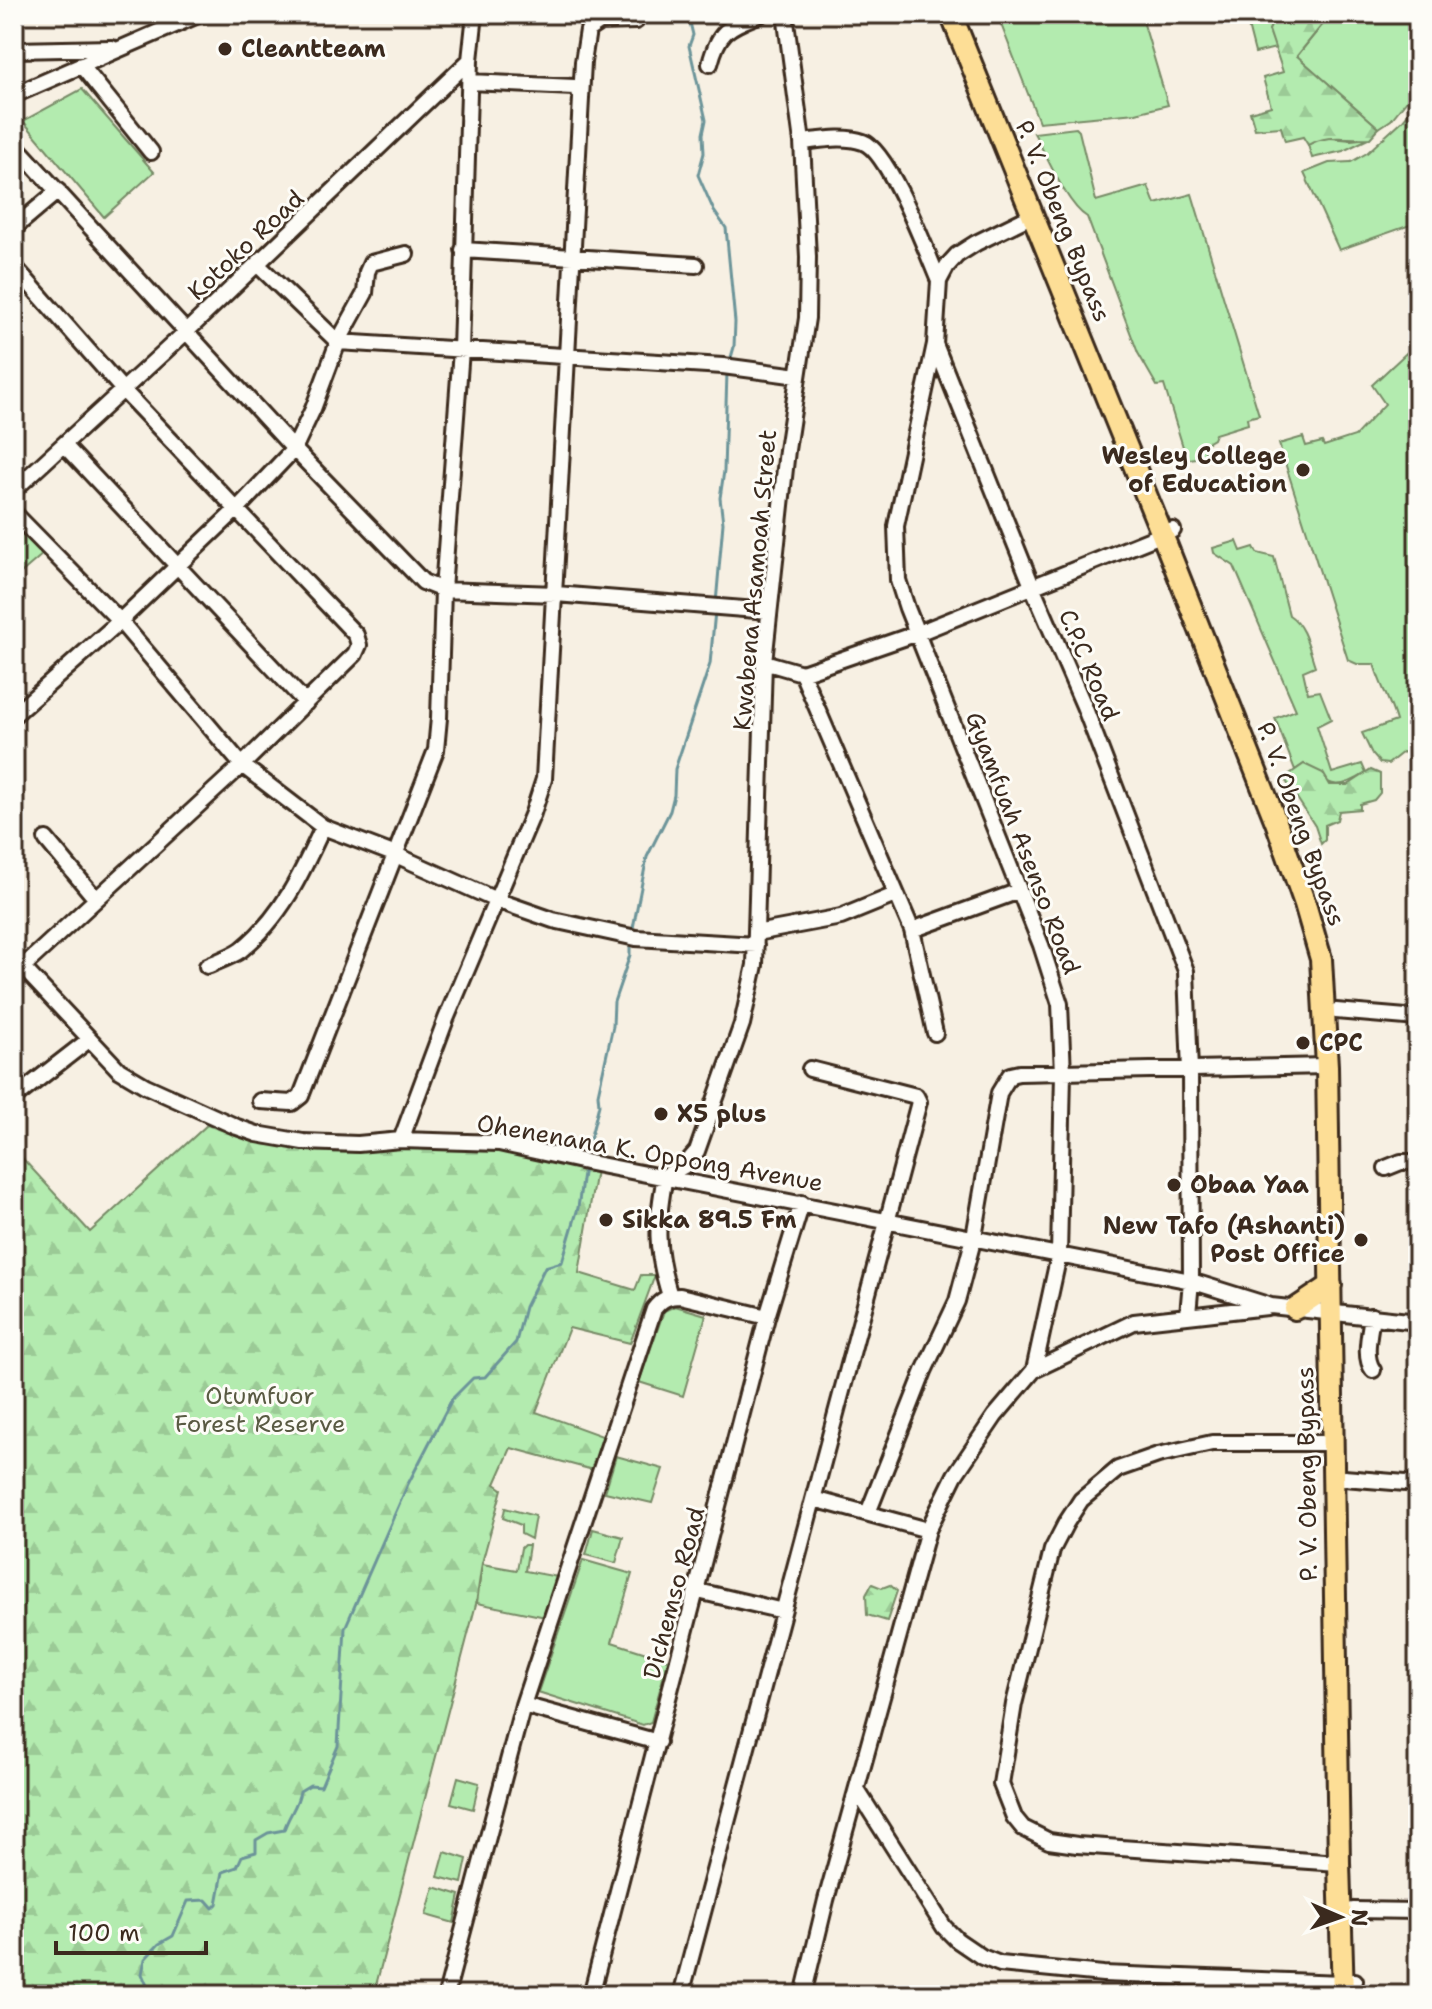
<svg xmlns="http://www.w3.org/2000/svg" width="1432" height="2009" viewBox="0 0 1432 2009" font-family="'Shantell Sans',sans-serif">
  <defs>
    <pattern id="forest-firs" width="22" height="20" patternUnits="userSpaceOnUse" patternTransform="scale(2)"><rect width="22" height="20" fill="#b3ebaf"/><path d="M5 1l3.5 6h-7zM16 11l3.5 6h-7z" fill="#9bca96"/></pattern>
  </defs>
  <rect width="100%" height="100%" fill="#f7f0e3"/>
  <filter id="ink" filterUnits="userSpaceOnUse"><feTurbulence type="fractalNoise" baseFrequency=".0125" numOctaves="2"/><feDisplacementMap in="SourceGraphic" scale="16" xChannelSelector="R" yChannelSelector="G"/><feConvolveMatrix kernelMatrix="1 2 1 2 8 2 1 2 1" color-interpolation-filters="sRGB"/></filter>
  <g filter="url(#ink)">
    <!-- grass -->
    <path fill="#b3ebaf" stroke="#778a66" stroke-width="2" d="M997 14H1141L1168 105 1136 113 1039 122Z
      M1154 14H1226L1211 18 1156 22Z
      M1245 14H1277L1269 30 1276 48 1255 53Z
      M1331 14H1418V86L1391 120 1379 128 1297 56Z
      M82 89 154 172 104 217 23 121Z
      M1418 102V227L1413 224 1339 250 1304 173 1329 163 1351 162 1367 153 1403 120Z
      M1076 128 1079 131 1096 201 1148 186 1155 204 1192 194 1259 415 1247 418 1248 424 1215 434 1213 439 1203 445 1206 455 1187 460 1164 385 1157 386 1138 353 1087 217C1066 204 1047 156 1034 133Z
      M1321 137 1351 140 1370 138 1343 151 1312 158 1308 145Z
      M1418 342V759L1403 752 1388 764 1380 763 1372 754 1362 733 1396 721C1390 700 1380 685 1374 664H1357L1348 660 1279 444 1303 437 1306 446 1322 442 1324 446 1355 436 1385 404 1372 385Z
      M14 523 43 554 14 579Z
      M1237 541 1241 551 1254 547 1257 553 1274 557 1289 615C1305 625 1309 649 1315 666L1303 671 1308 693 1320 691 1331 719 1317 726 1332 773 1362 764 1366 773C1335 793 1330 785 1304 764L1295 770 1275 718 1296 710 1234 566 1214 553 1213 548Z
      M675 1306 706 1315 683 1396 639 1382 664 1311Z
      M616 1456 663 1469 652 1503 605 1492Z
      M505 1508 535 1516 531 1539 521 1534V1525L503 1518Z
      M593 1529 623 1537 616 1563 586 1555Z
      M524 1545H529L525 1571 558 1577 546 1617 477 1603 482 1564 517 1570 521 1548Z
      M583 1560 632 1574 612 1642 668 1660 651 1722 643 1725 538 1692Z
      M458 1777 479 1783 473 1809 451 1803Z
      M445 1852 467 1859 462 1883 438 1877Z
      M434 1887 460 1895 454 1923 426 1915Z"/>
    <!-- forest -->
    <path fill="url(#forest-firs)" stroke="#778a66" stroke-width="2" d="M1277 14H1331L1297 56 1379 128 1370 138C1346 140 1329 133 1308 145L1303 137 1285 141 1281 127 1255 129 1250 112 1271 106 1263 78 1283 72 1269 30Z
      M1304 764 1323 773 1330 785H1348L1371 770 1380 774V793L1374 800 1360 804V809L1339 811 1337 820 1325 825V840L1321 844 1315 826 1284 778Z
      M207 1125 262 1144 305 1148 428 1143 493 1148 596 1170 579 1273 635 1290 641 1275H655L630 1343 569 1328 536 1412 605 1437 593 1470 511 1448 495 1484 502 1489 482 1563 476 1604 375 1989 401 1995H14V1149L90 1232Z
      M872 1584 882 1588 890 1585 897 1591 887 1621 867 1615 866 1595Z"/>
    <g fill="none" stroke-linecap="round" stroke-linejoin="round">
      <!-- stream -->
      <path stroke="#6c9499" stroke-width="3" d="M688 14 693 35 689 46 706 120 703 134 704 153 698 175 714 211 726 228 735 322 734 347 730 361
        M716 603 723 523 720 498 724 471 727 372
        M632 933 647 857 670 811 674 795 675 769 710 664 715 611
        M585 1159 599 1105 598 1094 613 1026 614 1002 630 955V941
        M151 1995 142 1974 145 1959 159 1944 173 1936 188 1901 206 1900 213 1908 217 1904 223 1872 237 1867 242 1856 256 1852V1840L268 1833 284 1830C288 1816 298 1806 300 1791L310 1785 321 1786 338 1746 345 1628 408 1484 452 1399 473 1378 485 1377 516 1342 525 1307 545 1267 562 1262 578 1208 584 1166"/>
      <!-- minor casing -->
      <g stroke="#3b2a1e" stroke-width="20">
        <path id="minor" d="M14 50 112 48
          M710 64C719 29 729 27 761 14
          M81 65 151 152
          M470 82 574 87 579 92
          M14 95 200 14
          M802 142C821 140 844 135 863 142 889 151 927 253 939 281
          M14 144 294 449 423 582 443 590 556 594 769 611
          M1033 215 976 243 957 255 947 266 939 281 935 344 1032 586 1084 706 1186 971 1190 1071 1191 1281 1188 1314
          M14 228 58 191
          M463 250 696 265
          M257 264 338 342 723 366 798 376
          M14 266 123 390 356 635 359 645 355 654 242 765 14 975
          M935 344 896 526 898 580 907 608 1041 945 1060 1004 1063 1073 1059 1255 1034 1370
          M64 445 306 703
          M14 490 187 331 470 60
          M14 513 120 621 242 765 323 827 396 855 496 900 553 920 636 938 756 945
          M764 662 802 673 918 633 1173 530
          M802 673 912 930 935 1033
          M14 715 120 621 238 508 294 449 313 409 338 342 365 293 367 272 371 263 406 254
          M46 839 96 899
          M912 930 1019 891
          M756 933 841 917 895 895
          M14 958 119 1070 146 1086 237 1127 257 1134 303 1142 358 1144 401 1140 499 1143 590 1163 1191 1281 1271 1306 1418 1322
          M207 966C218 961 231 957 241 950 282 917 302 873 323 827
          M1336 1011 1418 1018
          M14 1098 90 1039
          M260 1101 292 1103 301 1096 436 750 439 718 443 590 461 350 470 60 475 14
          M401 1140 446 1019 533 813 544 779 583 62 588 30 600 22 636 21
          M1386 1168 1401 1162H1418
          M670 1296C655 1248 656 1225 665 1176L684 1166 697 1151 742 1024 755 965 764 662 787 450 807 318 808 257 802 142 785 14
          M1372 1316C1370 1332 1363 1357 1373 1370
          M1332 1443H1212L1158 1455 1118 1469 1081 1500 1066 1523 1052 1550 1014 1704 1001 1784 1014 1817 1023 1828 1049 1841 1077 1845 1339 1863
          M1344 1478 1418 1484
          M814 1499 928 1530
          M868 1513 924 1371 957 1301 974 1237 999 1093 1010 1075 1019 1073 1327 1066
          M698 1591 783 1611
          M523 1705 658 1742
          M857 1790 944 1927 957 1940 982 1957 1000 1964 1103 1974 1343 1983 1355 1981
          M1353 1910 1418 1911
          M446 1995 523 1705 654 1309C662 1299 668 1296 680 1296L767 1317
          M591 1995 767 1317 802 1203
          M681 1995 919 1102 916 1096 810 1069
          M803 1995 826 1900 928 1530 955 1475 995 1416 1034 1370 1134 1322 1267 1307"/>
      </g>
      <!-- highway casing -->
      <g stroke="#3b2a1e" stroke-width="26">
        <path id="highway" d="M951 14 1162 534 1276 822 1305 904 1321 959 1327 1066 1339 1863 1343 1995
          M1295 1309 1331 1285"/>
      </g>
      <!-- minor -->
      <use href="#minor" stroke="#fdfcf7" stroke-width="14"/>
      <!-- highway -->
      <use href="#highway" stroke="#fdde96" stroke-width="20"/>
    </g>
  </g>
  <!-- markers -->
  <g fill="#3b2a1e" stroke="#fdfcf7" stroke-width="3">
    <circle cx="225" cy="49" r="8"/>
    <circle cx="1303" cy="470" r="8"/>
    <circle cx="1303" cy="1043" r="8"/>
    <circle cx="661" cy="1114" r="8"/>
    <circle cx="1174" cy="1185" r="8"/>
    <circle cx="606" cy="1220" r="8"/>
    <circle cx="1361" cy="1240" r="8"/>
  </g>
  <g text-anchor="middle" stroke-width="6" stroke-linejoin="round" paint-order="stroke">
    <!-- poi labels -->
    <g font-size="24" font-weight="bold" fill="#3b2a1e" stroke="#fdfcf7" text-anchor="start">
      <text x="241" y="57">Cleantteam</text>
      <text x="1287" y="464" text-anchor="end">Wesley College<tspan x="1287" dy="28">of Education</tspan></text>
      <text x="1319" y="1051">CPC</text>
      <text x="677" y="1122">X5 plus</text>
      <text x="1190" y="1193">Obaa Yaa</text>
      <text x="622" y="1228">Sikka 89.5 Fm</text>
      <text x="1345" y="1234" text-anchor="end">New Tafo (Ashanti)<tspan x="1345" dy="28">Post Office</tspan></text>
    </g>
    <!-- street labels -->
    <g font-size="24" fill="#3b2a1e" stroke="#fdfcf7">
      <text transform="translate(1063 221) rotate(68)" y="8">P. V. Obeng Bypass</text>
      <text transform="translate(246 245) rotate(-43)" y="8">Kotoko Road</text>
      <text transform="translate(755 580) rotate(-85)" y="8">Kwabena Asamoah Street</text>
      <text transform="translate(1089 665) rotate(67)" y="8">C.P.C Road</text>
      <text transform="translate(1301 824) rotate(70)" y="8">P. V. Obeng Bypass</text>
      <text transform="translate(1023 843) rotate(69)" y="8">Gyamfuah Asenso Road</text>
      <text transform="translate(650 1153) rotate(10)" y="8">Ohenenana K. Oppong Avenue</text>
      <text transform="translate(1307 1474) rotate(-91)" y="8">P. V. Obeng Bypass</text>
      <text transform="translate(674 1593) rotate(-75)" y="8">Dichemso Road</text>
    </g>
    <!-- park labels -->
    <g font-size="24" fill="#595a42" stroke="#fdfcf7">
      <text x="260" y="1404">Otumfuor<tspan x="260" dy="28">Forest Reserve</tspan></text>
    </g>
  </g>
  <!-- margin -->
  <rect width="1432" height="2009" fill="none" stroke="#fdfcf7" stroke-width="48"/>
  <rect x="24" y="24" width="1384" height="1961" fill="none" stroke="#3b2a1e" stroke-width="3" filter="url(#ink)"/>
  <!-- north arrow -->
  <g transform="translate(1340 1917) rotate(92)" stroke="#fdfcf7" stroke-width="6" paint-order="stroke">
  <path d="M0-6L14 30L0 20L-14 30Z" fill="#3b2a1e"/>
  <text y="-12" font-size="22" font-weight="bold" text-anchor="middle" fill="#3b2a1e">N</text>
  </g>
  <!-- scale -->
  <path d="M56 1941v12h150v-12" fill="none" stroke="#3b2a1e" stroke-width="4"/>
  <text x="68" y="1941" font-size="24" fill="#3b2a1e" stroke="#fdfcf7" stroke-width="6" paint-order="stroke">100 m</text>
</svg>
